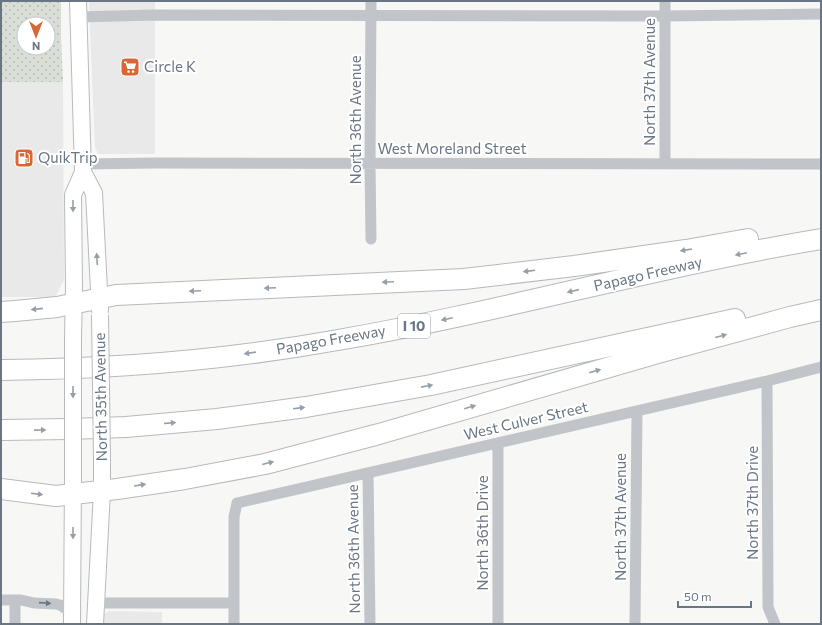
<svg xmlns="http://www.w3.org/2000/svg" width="822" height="625" viewBox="0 0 822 625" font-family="Commissioner,sans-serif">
  <defs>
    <pattern id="park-dots" width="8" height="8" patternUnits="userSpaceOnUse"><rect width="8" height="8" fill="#d9ded6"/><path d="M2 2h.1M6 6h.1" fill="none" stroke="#b4b9b3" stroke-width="1.8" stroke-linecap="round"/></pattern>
  </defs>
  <rect width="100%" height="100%" fill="#f7f8f5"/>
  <!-- built -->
  <path fill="#e8e9e8" d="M89 1H155V154H98L95 147 90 29Z
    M1 82H63L64 280 55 297H1Z
    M109 611 162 612V624H101V618L104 614Z"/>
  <!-- park -->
  <path fill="url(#park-dots)" fill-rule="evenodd" d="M1 1H61V37L63 82H1ZM24 24H48V48H24Z"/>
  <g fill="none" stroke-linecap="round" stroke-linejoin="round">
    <!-- secondary casing -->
    <g stroke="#b6babe" stroke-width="18">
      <path id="secondary" d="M83 172 94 193 100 310
        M73 339 74 288 73 195 83 172 78 1
        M72 624 73 476
        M95 624 102 491V460"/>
    </g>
    <!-- highway casing -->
    <g stroke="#b6b9bc" stroke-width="22">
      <path id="highway" d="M1 312 15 311 57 307 116 295 464 279 574 266 686 250 748 239
        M1 370C114 369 227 360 338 340 500 312 659 266 821 239
        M1 430 69 429 126 427 217 419 306 407 431 385 735 319
        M1 489 56 496 117 489 185 479 265 464 379 434 658 353 790 317 821 310"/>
    </g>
    <!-- street -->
    <path stroke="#c1c4c8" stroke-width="11" d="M371 1 370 164 371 239
      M665 1V163
      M78 17 155 15 665 16 821 14
      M83 164 155 163 821 164
      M767 381 768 607 775 624
      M498 443V624
      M368 473 370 624
      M1 600H21L34 603 56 604 60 605 72 613
      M96 603H234
      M15 624V600
      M234 624V517L237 503 767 381 821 367
      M635 624 637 411"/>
    <!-- secondary -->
    <use href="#secondary" stroke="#fff" stroke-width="16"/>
    <!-- highway -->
    <use href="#highway" stroke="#fff" stroke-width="20"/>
    <!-- secondary-bridge casing -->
    <g stroke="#b6babe" stroke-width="18" stroke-linecap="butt">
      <path id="secondary-bridge" d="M100 315 102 460
        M73 476V339"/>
    </g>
    <!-- secondary-bridge -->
    <use href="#secondary-bridge" stroke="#fff" stroke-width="16"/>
  </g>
  <!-- one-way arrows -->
  <defs><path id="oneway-solid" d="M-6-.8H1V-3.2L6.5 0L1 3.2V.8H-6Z"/></defs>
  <g fill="#969fa9">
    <use href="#oneway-solid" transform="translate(73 206) rotate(90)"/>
    <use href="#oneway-solid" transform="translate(686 250) rotate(171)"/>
    <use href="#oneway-solid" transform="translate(741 254) rotate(168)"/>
    <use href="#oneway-solid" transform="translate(97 259) rotate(-93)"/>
    <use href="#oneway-solid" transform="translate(529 271) rotate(173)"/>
    <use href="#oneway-solid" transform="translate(388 282) rotate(177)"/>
    <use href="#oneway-solid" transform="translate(270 288) rotate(177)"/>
    <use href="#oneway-solid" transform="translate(195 291) rotate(177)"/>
    <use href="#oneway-solid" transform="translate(573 291) rotate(167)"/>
    <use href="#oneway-solid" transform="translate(37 309) rotate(174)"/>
    <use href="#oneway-solid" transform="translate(447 319) rotate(168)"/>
    <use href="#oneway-solid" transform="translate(721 336) rotate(-15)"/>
    <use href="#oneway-solid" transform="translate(250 353) rotate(172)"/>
    <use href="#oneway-solid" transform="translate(595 371) rotate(-16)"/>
    <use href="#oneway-solid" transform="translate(427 386) rotate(-11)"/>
    <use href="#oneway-solid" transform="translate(73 392) rotate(90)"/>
    <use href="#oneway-solid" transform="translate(470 407) rotate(-16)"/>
    <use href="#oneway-solid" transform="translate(299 408) rotate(-7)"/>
    <use href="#oneway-solid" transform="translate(170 423) rotate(-5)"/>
    <use href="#oneway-solid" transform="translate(40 430) rotate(-1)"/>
    <use href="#oneway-solid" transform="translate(268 463) rotate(-14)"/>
    <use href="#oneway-solid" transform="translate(140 485) rotate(-9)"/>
    <use href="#oneway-solid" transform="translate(37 494) rotate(7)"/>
    <use href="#oneway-solid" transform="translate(73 533) rotate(90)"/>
  </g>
  <use fill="#697684" href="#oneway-solid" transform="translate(45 603) rotate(4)"/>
  <!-- icons -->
  <defs>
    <g id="supermarket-square" transform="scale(1)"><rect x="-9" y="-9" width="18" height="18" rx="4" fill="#d86735" stroke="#fff"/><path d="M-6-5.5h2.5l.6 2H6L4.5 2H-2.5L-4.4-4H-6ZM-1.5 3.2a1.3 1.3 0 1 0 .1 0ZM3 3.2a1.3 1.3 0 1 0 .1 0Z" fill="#fff"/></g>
    <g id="fuel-square" transform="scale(1)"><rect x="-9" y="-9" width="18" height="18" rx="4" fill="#d86735" stroke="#fff"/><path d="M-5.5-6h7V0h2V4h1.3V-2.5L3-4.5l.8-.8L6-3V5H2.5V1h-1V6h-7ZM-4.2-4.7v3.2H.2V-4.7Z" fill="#fff"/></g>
  </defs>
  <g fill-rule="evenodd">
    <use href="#supermarket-square" x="130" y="67"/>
    <use href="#fuel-square" x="24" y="158"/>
  </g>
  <g text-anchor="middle" stroke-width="4" stroke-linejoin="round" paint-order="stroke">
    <!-- shield labels -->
    <rect fill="#fff" stroke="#969fa9" stroke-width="1" x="398" y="314" width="32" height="24" rx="3"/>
    <g font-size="14" font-weight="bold" fill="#697684">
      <text x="414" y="331">I 10</text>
    </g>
    <!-- poi labels -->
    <g font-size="15" fill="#697684" stroke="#fff" text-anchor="start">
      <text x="144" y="72">Circle K</text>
      <text x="38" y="163">QuikTrip</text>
    </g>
    <!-- street labels -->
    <g font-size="15" fill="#697684" stroke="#fff">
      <text transform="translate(650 82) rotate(-90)" y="5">North 37th Avenue</text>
      <text transform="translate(356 120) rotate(-90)" y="5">North 36th Avenue</text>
      <text x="452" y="154">West Moreland Street</text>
      <text transform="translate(648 274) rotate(-13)" y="5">Papago Freeway</text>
      <text transform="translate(331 340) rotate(-10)" y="5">Papago Freeway</text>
      <text transform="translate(101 397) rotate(-91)" y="5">North 35th Avenue</text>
      <text transform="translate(526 421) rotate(-13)" y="5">West Culver Street</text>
      <text transform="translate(753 503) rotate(-90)" y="5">North 37th Drive</text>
      <text transform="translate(621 517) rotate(-90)" y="5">North 37th Avenue</text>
      <text transform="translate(483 533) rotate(-90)" y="5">North 36th Drive</text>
      <text transform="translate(354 549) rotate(-91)" y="5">North 36th Avenue</text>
    </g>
  </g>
  <!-- border -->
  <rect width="822" height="625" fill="none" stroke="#697684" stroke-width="4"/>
  <!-- north arrow -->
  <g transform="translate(36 36) rotate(180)"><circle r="19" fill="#ffffff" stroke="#c3c8ce"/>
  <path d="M0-3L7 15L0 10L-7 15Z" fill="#d86735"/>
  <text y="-6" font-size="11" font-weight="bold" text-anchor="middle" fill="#697684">N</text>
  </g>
  <!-- scale -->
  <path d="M678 601v6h73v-6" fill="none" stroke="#697684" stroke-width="2"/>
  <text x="684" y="601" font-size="12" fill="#697684" stroke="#ffffff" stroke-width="3" paint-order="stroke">50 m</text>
</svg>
